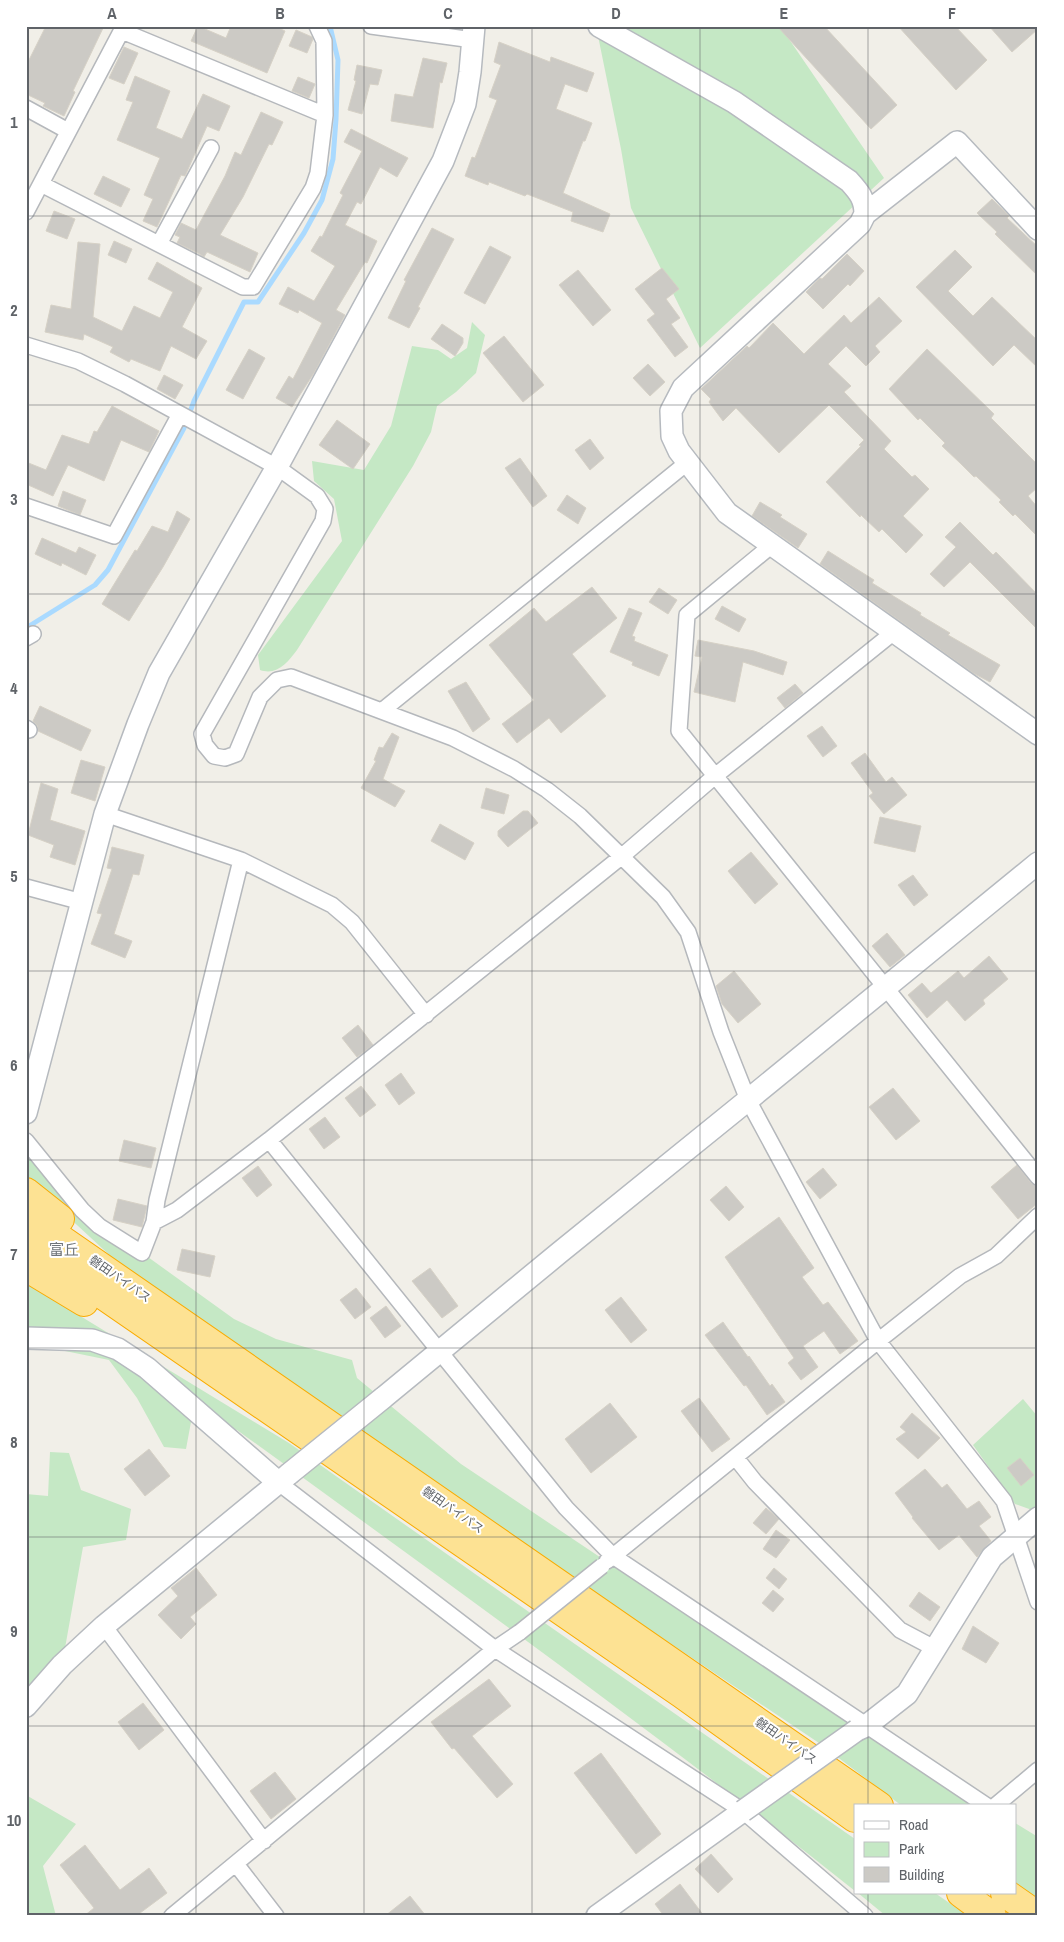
<svg xmlns="http://www.w3.org/2000/svg" width="1064" height="1942" viewBox="0 0 1064 1942" font-family="'Archivo Narrow','Noto Sans JP',sans-serif">
  <rect width="100%" height="100%" fill="#f1efe8"/>
  <!-- green -->
  <path fill="#c5e8c5" d="M596 26H780L884 178 700 348 631 208 621 149Z
    M472 322 485 335 476 373 456 392 437 406 431 432 413 466 297 650C288 662 277 676 260 670L258 655 342 541 334 499 314 481 312 461 364 470 391 426 412 346 438 350 451 359 467 348Z
    M27 1153 134 1247 234 1319 276 1339 352 1360 357 1378 461 1464 846 1722 986 1806H902L819 1743 379 1448 142 1285 26 1178Z
    M26 1283 289 1443 529 1612 855 1839V1891C654 1731 445 1581 237 1430L191 1422 186 1449 164 1447 137 1398 109 1360 26 1343Z
    M1023 1399 1038 1417V1505L1032 1510 1015 1504 973 1445Z
    M50 1452 69 1453 81 1490 131 1509 126 1540 83 1547 62 1665 26 1706V1494L48 1496Z
    M26 1795 76 1824 43 1866 56 1916H26Z
    M1015 1823 1038 1837V1909L1015 1892Z
    M858 1893H935L968 1916H886Z"/>
  <g fill="none" stroke-linecap="round" stroke-linejoin="round">
    <!-- stream -->
    <path stroke="#aadaff" stroke-width="5" d="M26 628 95 585 108 570 184 428 194 401 244 302H258L304 233 322 200 333 159 336 119 338 60 330 26"/>
  </g>
  <!-- building -->
  <path fill="#cccac5" stroke="#d6d1c6" d="M46 26H104L73 91 75 92 64 116 43 106 45 103 26 94V66Z
    M198 26 226 38 231 26H274L285 31 267 73 191 41Z
    M777 26H824L897 105 871 129Z
    M898 26H955L987 60 956 90Z
    M989 26H1038V29L1012 52Z
    M296 30 312 37 313 39 307 53 289 46Z
    M499 42 550 62 551 57 594 73 587 92 565 84 556 109 592 123 585 141H583L563 193 610 214 603 232 571 221 573 212 527 194 525 196 489 182 488 185 465 176 472 157 475 158 497 100 489 97 501 65 494 62Z
    M124 47 138 53 124 84 109 78Z
    M423 58 447 63 442 83 440 82 433 128 391 121 395 94 413 97Z
    M357 65 382 70 378 85 370 84 362 114 348 110 356 81 354 80Z
    M135 76 170 91 156 128 182 139 203 94 230 106 219 131 207 126 186 174 185 176 181 175 157 227 143 221 153 199 144 195 160 158 117 140 133 102 126 100Z
    M298 77 315 84 309 98 292 91Z
    M261 112 283 122 272 145 269 144 243 197 220 235 258 253 250 272 207 252 204 257 198 253 177 243 180 237 175 235 181 223 196 230 225 176 235 152 241 155Z
    M351 129 408 158 397 177 380 167 361 204 357 202 345 225 377 241 367 263 365 262 336 310 345 315 314 373 292 407 276 398 289 376 293 379 322 323 299 310 298 313 279 304 288 287 314 301 335 266 311 251 320 236 322 237 343 195 340 193 362 151 344 142Z
    M103 176 130 189 121 207 94 194Z
    M992 199 1009 216 1007 218 1038 247V276L995 234 997 232 977 213Z
    M54 211 75 219 67 239 46 231Z
    M432 228 454 239 418 307 420 308 409 328 388 318 406 281 404 280Z
    M114 241 132 249 126 263 108 255Z
    M78 242 100 244 93 317 122 331 134 306 160 318 173 292 148 279 157 262 202 288 182 327 207 341 196 359 171 346 160 371 131 359 129 362 110 352 113 347 84 334 83 340 45 332 51 305 71 309Z
    M490 246 511 257 485 304 464 293Z
    M955 250 972 267 948 291 973 316 992 297 1038 341V368L1014 345 993 366 916 287Z
    M847 254 864 271 850 286 848 284 823 309 806 292 820 278 822 279Z
    M662 268 679 289 666 299 680 318 671 324 688 347 675 357 647 320 655 314 635 289Z
    M578 270 611 310 593 326 559 285Z
    M879 297 902 321 875 346 880 352 866 366 846 346 828 364 851 386 844 392 891 441 884 449 912 477 915 475 929 489 903 516 923 535 906 553 882 529 879 532 861 515 860 517 826 482 861 446 859 445 864 440 829 405 779 453 736 408 723 421 709 402 711 399 701 389 747 346 749 348 773 323 804 354 844 315 851 323Z
    M442 324 463 338V343L455 356 431 339Z
    M504 336 544 385 523 402 483 353Z
    M249 349 265 358 243 399 226 390Z
    M927 349 994 414 991 418 1038 465V487L1028 496 1038 508V537L1015 514 1013 516 999 502 1001 500 976 476 974 477 960 463 942 446 945 443 920 418 918 420 889 389Z
    M648 364 665 382 650 396 633 378Z
    M164 375 183 385 175 399 157 389Z
    M112 406 159 431 149 452 121 440 104 481 68 465 53 496 26 484V462L46 470 62 435 89 444 94 431 97 432Z
    M337 420 370 444 353 469 319 445Z
    M590 439 604 458 590 470 575 450Z
    M520 458 547 496 533 507 505 468Z
    M63 491 86 500 80 515 58 506Z
    M567 495 586 508 578 524 557 510Z
    M760 502 782 515 780 517 807 534 798 548 752 516Z
    M177 511 190 519 163 567 129 621 102 604 135 550 137 551 152 526 168 532Z
    M960 522 993 555 996 552 1038 595V630L970 562 944 587 930 574 956 547 945 537Z
    M42 538 76 553 79 547 96 555 86 575 62 563 61 566 35 554Z
    M828 551 874 580 872 583 921 613 920 615 950 633 948 635 1000 665 990 682 973 673 820 564Z
    M592 587 617 618 572 654 606 696 561 733 549 718 517 743 502 724 534 700 489 645 534 608 546 622Z
    M659 588 677 600 668 614 649 602Z
    M722 606 746 619 739 632 715 619Z
    M629 608 642 613 632 636 635 637 634 641 668 655 659 676 632 665 633 662 610 652Z
    M698 640 754 651 787 662 783 675 743 662 735 702 694 692 702 657 695 656Z
    M466 682 490 719 473 732 448 691Z
    M795 684 803 693 785 708 777 698Z
    M40 706 91 730 81 751 38 731 37 725 33 721Z
    M822 726 837 746 823 757 807 736Z
    M392 733 399 737 383 779 405 791 395 807 361 788 376 761 374 760 379 747 383 748Z
    M865 753 886 782 892 777 907 795 884 814 869 796 873 793 851 763Z
    M81 760 105 767 95 801 71 793Z
    M41 783 58 789 50 820 85 831 75 865 50 857 54 845 28 835Z
    M486 788 509 795 504 814 481 808Z
    M523 811H528L538 823 508 847 498 836V831Z
    M880 817 921 826 915 852 874 843Z
    M440 824 474 843 465 860 431 841Z
    M112 847 144 855 139 875 133 874 114 934 132 941 125 958 91 944 102 914 97 913 112 869 107 868Z
    M751 852 778 884 755 904 728 871Z
    M913 875 928 895 914 906 898 885Z
    M887 933 905 955 890 967 872 946Z
    M989 956 1008 979 983 1000 985 1004 965 1021 947 1000 927 1018 908 995 922 983 931 993 958 971 964 978Z
    M734 971 761 1004 738 1023 722 1004 716 986Z
    M358 1025 373 1045 357 1057 342 1038Z
    M401 1073 415 1093 399 1105 385 1085Z
    M361 1086 376 1105 360 1117 345 1098Z
    M893 1088 920 1121 896 1140 869 1107Z
    M325 1117 340 1137 324 1149 309 1129Z
    M124 1140 156 1148 151 1168 119 1161Z
    M1017 1165 1031 1183 1038 1186V1203L1018 1219 991 1187Z
    M258 1166 272 1185 257 1197 242 1178Z
    M823 1168 837 1185 820 1199 806 1182Z
    M726 1186 744 1207 729 1221 710 1200Z
    M118 1199 147 1206 142 1227 113 1220Z
    M779 1217 814 1268 802 1277 823 1305 828 1302 858 1341 840 1354 824 1331 803 1346 818 1367 801 1380 788 1363 794 1358 725 1257Z
    M182 1249 215 1256 210 1277 177 1270Z
    M430 1268 458 1306 442 1318 412 1281Z
    M356 1288 371 1307 355 1319 340 1300Z
    M621 1297 647 1330 631 1343 605 1310Z
    M386 1306 401 1326 385 1338 370 1318Z
    M723 1322 748 1357 749 1356 770 1386 772 1384 785 1402 767 1415 746 1385 744 1386 705 1335Z
    M699 1398 730 1439 712 1452 681 1411Z
    M610 1403 637 1437 591 1473 565 1439Z
    M912 1413 940 1438 918 1459 896 1439 906 1432 900 1427Z
    M149 1449 170 1476 145 1496 124 1469Z
    M1020 1458 1034 1475 1021 1486 1007 1468Z
    M925 1469 942 1488 947 1484 967 1509 979 1501 991 1517 979 1526 991 1541 977 1557 959 1535 939 1550 912 1518 913 1517 895 1493Z
    M766 1508 779 1519 766 1534 753 1523Z
    M776 1530 790 1540 776 1558 763 1549Z
    M196 1568 217 1595 190 1617 196 1624 181 1639 158 1615 178 1596 171 1588Z
    M774 1568 787 1579 779 1589 766 1578Z
    M773 1590 784 1599 773 1612 762 1603Z
    M919 1592 940 1607 930 1621 909 1606Z
    M973 1626 999 1643 986 1663 962 1649Z
    M489 1679 511 1706 472 1736 513 1784 497 1798 454 1748 452 1749 431 1722Z
    M143 1703 164 1730 139 1750 118 1722Z
    M601 1753 661 1834 636 1854 574 1773Z
    M275 1772 296 1799 271 1819 250 1791Z
    M85 1845 120 1890 149 1868 167 1893 136 1916H84L94 1908 60 1865Z
    M711 1854 733 1879 718 1893 695 1869Z
    M680 1884 704 1916H664L655 1904Z
    M410 1896 426 1916H385Z"/>
  <g fill="none" stroke-linecap="round" stroke-linejoin="round">
    <!-- street casing -->
    <g stroke="#b5b8bc" stroke-width="18">
      <path id="street" d="M371 26 473 40
        M122 31 325 115
        M26 108 68 131
        M41 184 243 287H253L313 188 318 173 325 115 324 41 317 26
        M26 212 124 26
        M159 244 211 148
        M26 345 78 361 125 384 277 467 317 496 325 509 323 521 202 734 205 745 214 756 225 758 236 754 260 697 277 680 291 677 453 738 514 769 547 790 580 816 663 897 688 932 721 1032 748 1100 878 1341 1004 1501 1038 1602
        M26 506 114 536 180 414
        M772 545 687 615 679 731 1038 1177
        M26 638 33 634
        M383 710 688 462
        M26 728 29 730
        M105 814 241 860 332 905 352 922 426 1015
        M26 887 82 902
        M269 1140 566 1508 613 1556 987 1806
        M26 1141 82 1210 99 1226 142 1253 154 1222 157 1200 241 860
        M154 1222 177 1210 269 1140 621 857 715 776 894 632
        M736 1458 755 1482 900 1630 936 1649
        M279 1483 495 1649 743 1811 865 1916
        M607 1561 878 1341 960 1276 996 1256 1038 1216
        M104 1626 264 1841
        M995 1806 1038 1770
        M236 1864 276 1916
        M172 1916 495 1649 520 1632"/>
    </g>
    <!-- secondary casing -->
    <g stroke="#b6babf" stroke-width="24">
      <path id="secondary" d="M599 26 734 102 849 181C859 192 865 199 865 214
        M1038 229 957 142 865 214 860 224 683 388 671 411 672 436 679 451 727 513 1038 734
        M26 1113 105 814 138 724 159 673 277 467 443 161 465 104 470 72 474 26
        M26 1338 92 1340 118 1349 147 1368 279 1483
        M383 1398 559 1253 748 1100 1038 863
        M26 1706 62 1665 104 1626 289 1474
        M857 1730 866 1726 907 1694 992 1557 1038 1518
        M597 1916 743 1811"/>
    </g>
    <!-- highway casing -->
    <g stroke="#f9ab00" stroke-width="30">
      <path id="highway" d="M26 1192 60 1219
        M26 1215 879 1806
        M26 1242 682 1694 855 1818
        M26 1267 84 1302
        M961 1893 992 1916
        M1005 1893 1038 1916"/>
    </g>
    <!-- street -->
    <use href="#street" stroke="#fff" stroke-width="15"/>
    <!-- secondary -->
    <use href="#secondary" stroke="#fff" stroke-width="21"/>
    <!-- highway -->
    <use href="#highway" stroke="#fde293" stroke-width="28"/>
    <!-- street-bridge casing -->
    <g stroke="#b5b8bc" stroke-width="18" stroke-linecap="butt">
      <path id="street-bridge" d="M520 1632 602 1566"/>
    </g>
    <!-- secondary-bridge casing -->
    <g stroke="#b6babf" stroke-width="24" stroke-linecap="butt">
      <path id="secondary-bridge" d="M289 1474 383 1398
        M743 1811 857 1730"/>
    </g>
    <!-- street-bridge -->
    <use href="#street-bridge" stroke="#fff" stroke-width="15"/>
    <!-- secondary-bridge -->
    <use href="#secondary-bridge" stroke="#fff" stroke-width="21"/>
  </g>
  <!-- grid -->
  <path fill="none" stroke="#5f6368" stroke-width="1" stroke-opacity="0.55" d="M196 26V1916M364 26V1916M532 26V1916M700 26V1916M868 26V1806M26 216H1038M26 405H1038M26 594H1038M26 782H1038M26 971H1038M26 1160H1038M26 1348H1038M26 1537H1038M26 1726H1038M868 1893V1916"/>
  <g text-anchor="middle" stroke-width="4" stroke-linejoin="round" paint-order="stroke">
    <!-- street labels -->
    <g font-size="12" fill="#5f6368" stroke="#fff">
      <text transform="translate(120 1279) rotate(35)" y="4">磐田バイパス</text>
      <text transform="translate(453 1510) rotate(35)" y="4">磐田バイパス</text>
      <text transform="translate(786 1741) rotate(35)" y="4">磐田バイパス</text>
    </g>
    <!-- quarter labels -->
    <g font-size="15" fill="#70757a" stroke="#fff">
      <text x="64" y="1255">富丘</text>
    </g>
  </g>
  <!-- border -->
  <rect width="1064" height="1942" fill="none" stroke="#ffffff" stroke-width="55"/>
  <!-- legend -->
  <rect x="854" y="1804" width="162" height="90" fill="#ffffff" stroke="#bfc1c3"/>
  <rect x="864" y="1821" width="25" height="8" fill="#ffffff" stroke="#bfc1c3"/>
  <text x="899" y="1830" font-size="15" fill="#5f6368">Road</text>
  <rect x="864" y="1842" width="25" height="15" fill="#c5e8c5" stroke="#bfc1c3"/>
  <text x="899" y="1854" font-size="15" fill="#5f6368">Park</text>
  <rect x="864" y="1867" width="25" height="15" fill="#cccac5" stroke="#bfc1c3"/>
  <text x="899" y="1880" font-size="15" fill="#5f6368">Building</text>
  <rect x="28" y="28" width="1008" height="1886" fill="none" stroke="#5f6368" stroke-width="2"/>
  <g font-size="16" text-anchor="middle" font-weight="bold" fill="#5f6368">
    <text x="112" y="19">A</text>
    <text x="280" y="19">B</text>
    <text x="448" y="19">C</text>
    <text x="616" y="19">D</text>
    <text x="784" y="19">E</text>
    <text x="952" y="19">F</text>
    <text x="14" y="128">1</text>
    <text x="14" y="316">2</text>
    <text x="14" y="505">3</text>
    <text x="14" y="694">4</text>
    <text x="14" y="882">5</text>
    <text x="14" y="1071">6</text>
    <text x="14" y="1260">7</text>
    <text x="14" y="1448">8</text>
    <text x="14" y="1637">9</text>
    <text x="14" y="1826">10</text>
  </g>
</svg>
